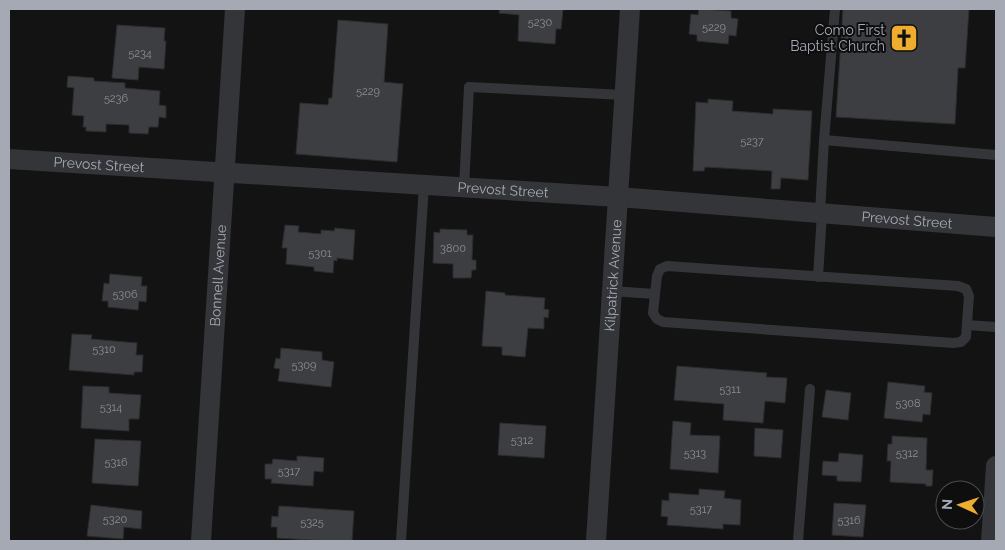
<svg xmlns="http://www.w3.org/2000/svg" width="1005" height="550" viewBox="0 0 1005 550" font-family="Raleway,sans-serif">
  <rect width="100%" height="100%" fill="#131314"/>
  <!-- building -->
  <path fill="#3d3e41" stroke="#2d2d30" d="M500 9H563L561 29H556L555 44 518 41 519 15 499 13Z
    M699 9 731 11V18L738 19 736 36 729 35 728 44 697 41V35L689 34 691 14 698 15Z
    M843 9H969L965 68H958L955 124 836 117Z
    M338 20 388 24 384 82 403 84 397 162 296 154 300 103 328 105 329 98H332Z
    M117 25 165 28 164 41H166L164 69 139 67 138 80 112 78Z
    M68 76 94 78V81L125 83V88L160 91 159 105 166 106V118L159 117 158 127H149L148 134 129 133V125L106 124V132L86 131V127H83L84 116 72 115 74 88 67 87Z
    M708 99 733 101 732 111 773 114V109L812 111 808 180 781 178 780 189H771L772 171 705 167 704 171H693L696 102 708 103Z
    M285 225 299 226 298 232 321 234V230L334 231 335 228 355 230 353 260 337 258V261L334 260 333 273 314 271V267L286 264 287 248H282Z
    M440 229 467 230V235H473L472 260H476V270H472L471 278H453V264L433 263 434 232 440 233Z
    M110 274 142 277 141 286H147L146 302 139 301 138 310 108 307V301H102L104 283 109 284Z
    M486 291 505 293V295L545 298 544 309 549 310 548 318 544 317V329L528 328 525 357 502 355V347L482 346Z
    M72 334 92 335 91 339 137 343 136 355H143L142 372H134V375L69 370Z
    M281 348 322 352V360L334 362 331 387 278 381 280 369 274 368 276 358 280 359Z
    M677 366 767 373 766 377 787 378 785 403 765 401 763 423 723 420 724 404 674 400Z
    M888 382 925 386 924 392 932 393 930 415 923 414 922 422 884 418Z
    M83 386 109 387V393L141 395 139 419H129V431L81 428Z
    M826 390 851 393 848 420 822 417Z
    M673 421 691 423 690 435 720 436 718 473 670 469Z
    M500 423 546 426 544 458 498 455Z
    M755 428 783 430 781 458 754 456Z
    M892 436 927 438 926 470H933L932 486H926V484L890 482 891 461H887L888 444H892Z
    M95 439 141 441 138 486 92 483Z
    M839 453 863 455 861 482 837 481V476L822 475 823 461 838 462Z
    M297 456 324 458 323 472 314 471 313 486 271 483 272 479H265V464H272L273 459 297 461Z
    M699 489 725 491 724 498 741 500 740 525 723 524V529L667 525 668 517 661 516 662 500 669 501V493L699 495Z
    M834 503 866 505 863 537 832 535Z
    M91 505 142 511 141 529 124 527 123 539 87 536Z
    M279 506 354 511 352 541H326L277 538V527H271L272 516 278 517Z"/>
  <g fill="none" stroke-linecap="round" stroke-linejoin="round">
    <!-- service -->
    <path stroke="#343539" stroke-width="10" d="M824 140 996 155
      M464 188 469 87 624 95
      M820 213 824 140 835 9
      M667 266 958 286 966 289 969 296 966 337 961 342 953 343 663 322 657 319 653 313 657 276 660 269Z
      M818 277 822 213
      M611 291 655 294
      M967 325 996 327
      M401 541 424 185
      M798 541 810 389"/>
    <!-- minor -->
    <g stroke="#343539" stroke-width="20">
      <path id="s1" d="M9 159 618 197 996 227"/>
      <path id="s2" d="M201 541 235 9"/>
      <path id="s3" d="M596 541 630 9"/>
      <path d="M991 541 996 466"/>
    </g>
  </g>
  <!-- icons -->
  <defs>
    <g id="church-square" transform="scale(1.4375)"><rect x="-9" y="-9" width="18" height="18" rx="4" fill="#efad30" stroke="#0e0e0f"/><path d="M-1.2-6h2.4v3.5h3.3v2.4h-3.3V6h-2.4V-.1h-3.3v-2.4h3.3Z" fill="#111"/></g>
  </defs>
  <g fill-rule="evenodd">
    <use href="#church-square" x="904" y="38"/>
  </g>
  <g text-anchor="middle" stroke-width="4" stroke-linejoin="round" paint-order="stroke">
    <!-- number labels -->
    <g font-size="11" fill="#8a8e97">
      <text x="540" y="26">5230</text>
      <text x="714" y="31">5229</text>
      <text x="140" y="57">5234</text>
      <text x="368" y="95">5229</text>
      <text x="116" y="102">5236</text>
      <text x="752" y="145">5237</text>
      <text x="453" y="252">3800</text>
      <text x="320" y="257">5301</text>
      <text x="125" y="298">5306</text>
      <text x="104" y="353">5310</text>
      <text x="304" y="369">5309</text>
      <text x="730" y="393">5311</text>
      <text x="908" y="407">5308</text>
      <text x="111" y="411">5314</text>
      <text x="522" y="444">5312</text>
      <text x="695" y="457">5313</text>
      <text x="907" y="457">5312</text>
      <text x="116" y="466">5316</text>
      <text x="289" y="475">5317</text>
      <text x="701" y="513">5317</text>
      <text x="115" y="523">5320</text>
      <text x="849" y="524">5316</text>
      <text x="312" y="526">5325</text>
    </g>
    <!-- poi labels -->
    <g font-size="14" fill="#a4a9b4" stroke="#0e0e0f" text-anchor="end">
      <text x="885" y="35">Como First<tspan x="885" dy="16">Baptist Church</tspan></text>
    </g>
    <!-- street labels -->
    <g font-size="14" fill="#a4a9b4" stroke="#0e0e0f">
      <text dy="5" stroke="none"><textPath href="#s1" startOffset="90">Prevost Street</textPath></text>
      <text dy="5" stroke="none"><textPath href="#s1" startOffset="495">Prevost Street</textPath></text>
      <text dy="5" stroke="none"><textPath href="#s1" startOffset="900">Prevost Street</textPath></text>
      <text dy="5" stroke="none"><textPath href="#s2" startOffset="266">Bonnell Avenue</textPath></text>
      <text dy="5" stroke="none"><textPath href="#s3" startOffset="266">Kilpatrick Avenue</textPath></text>
    </g>
  </g>
  <!-- border -->
  <rect width="1005" height="550" fill="none" stroke="#a4a9b4" stroke-width="20"/>
  <!-- north arrow -->
  <g transform="translate(960 505) rotate(273)"><circle r="24" fill="#0e0e0f" stroke="#4a4c51"/>
  <path d="M0-4L9 19L0 12L-9 19Z" fill="#efad30"/>
  <text y="-8" font-size="14" font-weight="bold" text-anchor="middle" fill="#a4a9b4">N</text>
  </g>
</svg>
